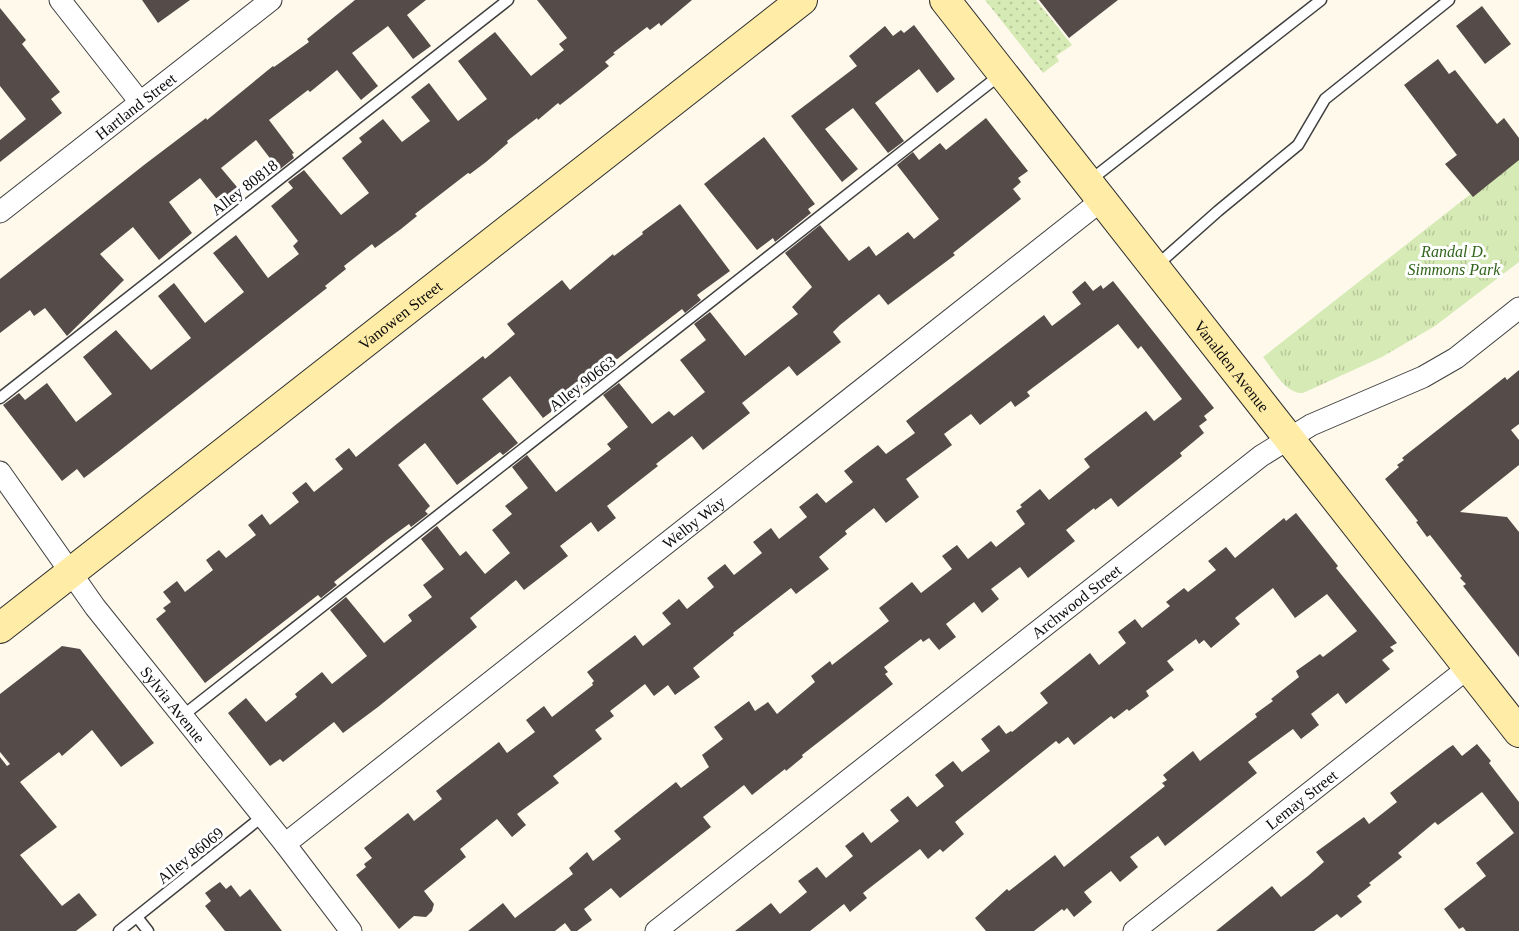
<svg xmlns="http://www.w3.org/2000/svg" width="1519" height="931" viewBox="0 0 1519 931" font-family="'Times New Roman',serif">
  <defs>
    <pattern id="park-tufts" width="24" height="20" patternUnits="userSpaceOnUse" patternTransform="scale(1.5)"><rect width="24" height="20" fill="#d6eab5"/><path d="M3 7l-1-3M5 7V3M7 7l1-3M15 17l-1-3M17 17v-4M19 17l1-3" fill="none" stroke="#b6c89a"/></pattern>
    <pattern id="garden-dots" width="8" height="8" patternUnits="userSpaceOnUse" patternTransform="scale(1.5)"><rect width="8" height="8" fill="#d6eab5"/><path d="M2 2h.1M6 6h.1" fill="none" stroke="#b6c89a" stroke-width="1.8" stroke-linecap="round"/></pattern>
  </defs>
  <rect width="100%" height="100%" fill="#fff9ec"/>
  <!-- park -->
  <path fill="url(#park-tufts)" d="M1519 156V262L1435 326 1382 357 1303 393C1285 394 1273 369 1263 357Z"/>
  <!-- garden -->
  <path fill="url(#garden-dots)" d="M985 0H1036L1072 45 1056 56 1059 61 1043 73Z"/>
  <!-- building -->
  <path fill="#554c49" d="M142 0H190L158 23Z
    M355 0H426L407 15 431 46 413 59 388 26 352 53 378 86 361 100 337 70 310 92 308 90 269 120 294 153 292 154 294 158 279 170 256 140 221 168 242 193 224 208 200 178 169 202 192 233 159 260 133 227 100 254 124 280 67 336 45 308 34 316 30 310 0 333V279L144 165 206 118 207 120 273 66 274 67 309 42 307 39Z
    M537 0H692L661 26 659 23 650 30 647 27 613 53 615 54 605 62 609 66 583 87 560 105 558 103 538 120 537 118 507 141 508 143 486 162 470 174 468 173 415 214 417 216 401 229 375 248 372 244 344 266 346 269 325 286 327 288 118 452 84 478 77 469 62 481 3 405 19 393 25 400 47 383 76 422 112 394 83 357 116 330 151 370 191 338 158 296 174 283 205 323 244 292 213 253 236 235 268 278 299 254 293 246 298 241 271 206 293 188 288 182 304 170 341 215 369 193 342 158 362 142 359 138 383 119 402 142 430 121 411 97 429 83 458 121 487 99 458 61 495 32 531 76 564 50 559 44 567 38Z
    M1039 0H1118L1069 38Z
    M1482 6 1511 44 1485 64 1456 26Z
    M0 8 26 40 22 44 60 92 51 99 62 113 0 162V140L26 119 0 86Z
    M914 25 955 79 937 93 919 69 875 103 904 141 888 153 853 108 825 129 858 169 842 182 791 116 857 66 849 56 885 26 893 36 901 30 904 33Z
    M1438 59 1449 74 1455 70 1497 124 1504 118 1519 138V160L1473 197 1445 164 1457 155 1404 85Z
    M986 118 1028 171 1018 178 1021 182 1013 189 1021 199 953 253 955 255 888 305 879 294 840 325 833 332 841 342 797 376 789 366 742 403 750 413 703 450 692 436 656 464 658 466 607 506 616 518 598 532 591 522 560 546 568 556 524 590 516 580 470 618 477 627 378 707 343 733 334 722 283 762 280 759 270 766 228 713 246 698 266 722 297 697 295 694 322 672 332 684 367 656 330 610 346 597 384 643 412 621 408 615 432 597 423 585 444 569 421 539 437 526 460 556 466 551 485 574 510 553 492 530 512 514 505 506 528 488 512 467 527 455 556 492 611 449 607 444 628 427 603 395 619 383 652 424 669 411 674 416 705 392 680 360 706 340 694 324 710 312 745 356 798 314 792 307 812 287 785 253 820 225 849 261 869 246 876 256 908 232 914 239 939 219 897 165 913 152 919 160 940 143 946 150Z
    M764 137 815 204 808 209 811 213 775 242 773 238 757 250 704 184Z
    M680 204 730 271 697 295 701 300 685 313 682 309 607 367 610 371 594 384 592 381 543 418 510 376 482 399 518 443 503 455 500 452 457 485 425 443 398 465 430 506 425 511 428 514 411 527 409 524 387 540 334 582 337 585 321 598 318 595 205 683 156 619 166 611 163 608 171 602 163 592 177 581 185 592 213 570 206 560 219 550 226 558 256 535 248 525 262 514 270 525 299 502 292 493 306 482 314 492 343 469 335 459 349 448 356 457 398 423 483 356 485 359 515 334 507 324 562 280 570 290 613 254 614 256 643 234 642 232Z
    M1085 281 1093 291 1101 285 1103 289 1113 281 1214 408 1204 416 1207 420 1199 426 1204 433 1180 453 1182 456 1118 507 1111 498 1095 510 1094 508 1066 530 1075 541 1028 578 1020 567 991 589 999 599 982 613 974 602 946 624 956 637 939 650 929 638 923 642 921 639 884 667 888 672 885 674 893 684 802 755 803 757 786 771 785 769 752 795 744 785 703 817 711 827 620 898 611 888 584 909 592 920 577 931H571L565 923 555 931H468L503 903 515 918 573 874 569 868 587 852 593 861 621 839 614 831 676 782 681 788 709 767 702 755 723 739 714 727 749 701 755 711 768 702 777 714 815 682 811 676 830 661 832 665 889 621 879 608 912 582 921 593 952 569 942 556 957 545 968 559 991 541 996 547 1025 524 1016 511 1022 507 1020 505 1040 489 1049 500 1090 467 1084 459 1146 411 1154 421 1182 399 1141 346 1138 349 1118 324 1027 392 1030 396 1015 407 1011 401 980 425 971 414 944 434 952 445 906 479 919 497 886 523 874 508 845 531 847 534 819 557 829 569 796 594 791 588 733 633 734 635 693 668 700 677 675 695 668 685 654 696 645 684 610 711 614 716 595 730 602 739 553 776 559 783 517 814 526 825 512 837 497 819 460 849 466 857 424 891 434 904 432 911 426 917 414 916 399 929 356 875 366 867 364 864 372 858 364 848 408 813 414 821 442 799 436 791 499 742 507 753 535 732 526 720 544 706 552 717 593 685 592 683 594 681 587 672 617 649 635 635 643 646 671 624 662 613 679 599 687 609 714 587 707 578 725 564 734 575 762 553 753 542 771 528 779 539 807 517 799 507 817 493 826 503 853 482 844 471 862 457 878 445 886 454 915 433 906 421 1044 315 1052 326 1081 304 1072 292Z
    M1519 370V424L1511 430 1519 440V465L1460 512 1507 517 1519 532V657L1463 586 1466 584 1460 578 1462 576 1430 535 1427 537 1416 522 1418 521 1385 479 1399 467 1397 465 1404 460 1402 458 1505 377 1507 380Z
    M1296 513 1338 566 1336 568 1397 643 1390 647 1394 651 1382 660 1390 669 1346 704 1338 693 1311 714 1319 725 1301 739 1293 729 1248 762 1257 773 1165 846 1158 836 1130 857 1138 867 1120 882 1111 871 1084 892 1092 902 1074 917 1067 908 1064 911 1062 909 1034 931H986L975 918 1007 889 1009 891 1055 855 1064 867 1165 786 1162 783 1167 780 1163 775 1193 751 1200 761 1257 717 1255 714 1273 701 1271 699 1299 677 1296 671 1320 654 1323 657 1357 631 1327 594 1295 618 1273 588 1235 618 1240 624 1211 648 1204 640 1199 644 1196 639 1167 661 1174 670 1146 691 1149 696 1129 711 1127 709 1114 719 1111 716 1074 745 1068 737 1059 744 1056 741 955 822 964 834 943 852 940 849 928 859 920 849 863 893 867 898 850 912 844 904 810 931H735L771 903 780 914 807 892 798 881 817 867 826 878 853 856 845 846 863 832 871 843 899 821 890 810 908 796 917 807 944 786 935 775 953 761 962 772 990 751 981 739 999 725 1006 734 1011 731 1012 732 1048 703 1040 693 1090 653 1099 665 1126 643 1118 632 1135 619 1142 628 1170 606 1166 602 1184 588 1188 592 1216 570 1208 561 1226 547 1235 558 1284 518 1286 521Z
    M62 646 80 649 154 743 121 767 92 730 62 756 59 752 20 782 57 827 20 855 62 906 79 893 97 915 76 931H0V757L7 766 10 764 0 752V694Z
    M1477 744 1491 761 1489 763 1519 802V931H1466L1463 927 1459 929 1444 909 1486 876 1476 863 1514 833 1482 792 1438 825 1435 822 1398 853 1402 857 1369 883 1371 885 1357 896 1362 902 1341 918 1337 914 1314 931H1216L1272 886 1281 897 1308 876 1324 862 1316 852 1364 817 1369 824 1397 802 1390 793 1447 749 1453 745 1462 756Z
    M220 882 226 889 231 885 240 897 250 889 282 931H225L205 906 211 901 205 893Z"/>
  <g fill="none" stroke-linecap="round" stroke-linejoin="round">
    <!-- lane casing -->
    <g stroke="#3f3f3f" stroke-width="13">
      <path id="lane" d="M1088 182 1321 0
        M1156 266 1218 211 1298 145 1325 99 1449 0
        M0 398 508 0
        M181 717 1000 75
        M137 917 148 931
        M119 931 263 816"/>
    </g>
    <!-- street casing -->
    <g stroke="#3f3f3f" stroke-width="23">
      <g id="street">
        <path d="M60 0 140 102"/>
        <path id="s1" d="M0 212 271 0"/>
        <path id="s2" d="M0 472 95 607 285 844 351 931"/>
        <path id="s3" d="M285 844 1102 200"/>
        <path id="s4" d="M656 931 1261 456 1311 425 1423 377 1456 358 1519 308"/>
        <path id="s5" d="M1134 931 1468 668"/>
      </g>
    </g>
    <!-- secondary casing -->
    <g stroke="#2e2e2e" stroke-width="32">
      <g id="secondary">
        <path id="s6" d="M945 0 1519 732"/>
        <path id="s7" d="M0 628 802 0"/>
      </g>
    </g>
    <!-- lane -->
    <use href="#lane" stroke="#fff" stroke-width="10"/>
    <!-- street -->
    <use href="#street" stroke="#fff" stroke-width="21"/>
    <!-- secondary -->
    <use href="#secondary" stroke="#ffeca7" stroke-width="30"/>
  </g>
  <g text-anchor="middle" stroke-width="6" stroke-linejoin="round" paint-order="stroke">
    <!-- street labels -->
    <g font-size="16" fill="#0c0c0c" stroke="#fff">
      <text dy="6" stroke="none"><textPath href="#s1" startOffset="172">Hartland Street</textPath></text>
      <text transform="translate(244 187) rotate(-38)" y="6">Alley 80818</text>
      <text dy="6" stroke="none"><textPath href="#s7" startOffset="508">Vanowen Street</textPath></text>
      <text dy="6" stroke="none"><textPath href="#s6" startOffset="465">Vanalden Avenue</textPath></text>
      <text transform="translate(582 383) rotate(-38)" y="6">Alley 90663</text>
      <text dy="6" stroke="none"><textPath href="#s3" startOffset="520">Welby Way</textPath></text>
      <text dy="6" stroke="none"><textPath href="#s4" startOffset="534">Archwood Street</textPath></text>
      <text dy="6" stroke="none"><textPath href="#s2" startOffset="290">Sylvia Avenue</textPath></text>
      <text dy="6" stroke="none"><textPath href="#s5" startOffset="213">Lemay Street</textPath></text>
      <text transform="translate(190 855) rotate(-39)" y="6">Alley 86069</text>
    </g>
    <!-- park labels -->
    <g font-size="16" font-style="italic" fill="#32651c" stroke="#fff">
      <text x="1454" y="257">Randal D.<tspan x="1454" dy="18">Simmons Park</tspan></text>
    </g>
  </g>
</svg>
